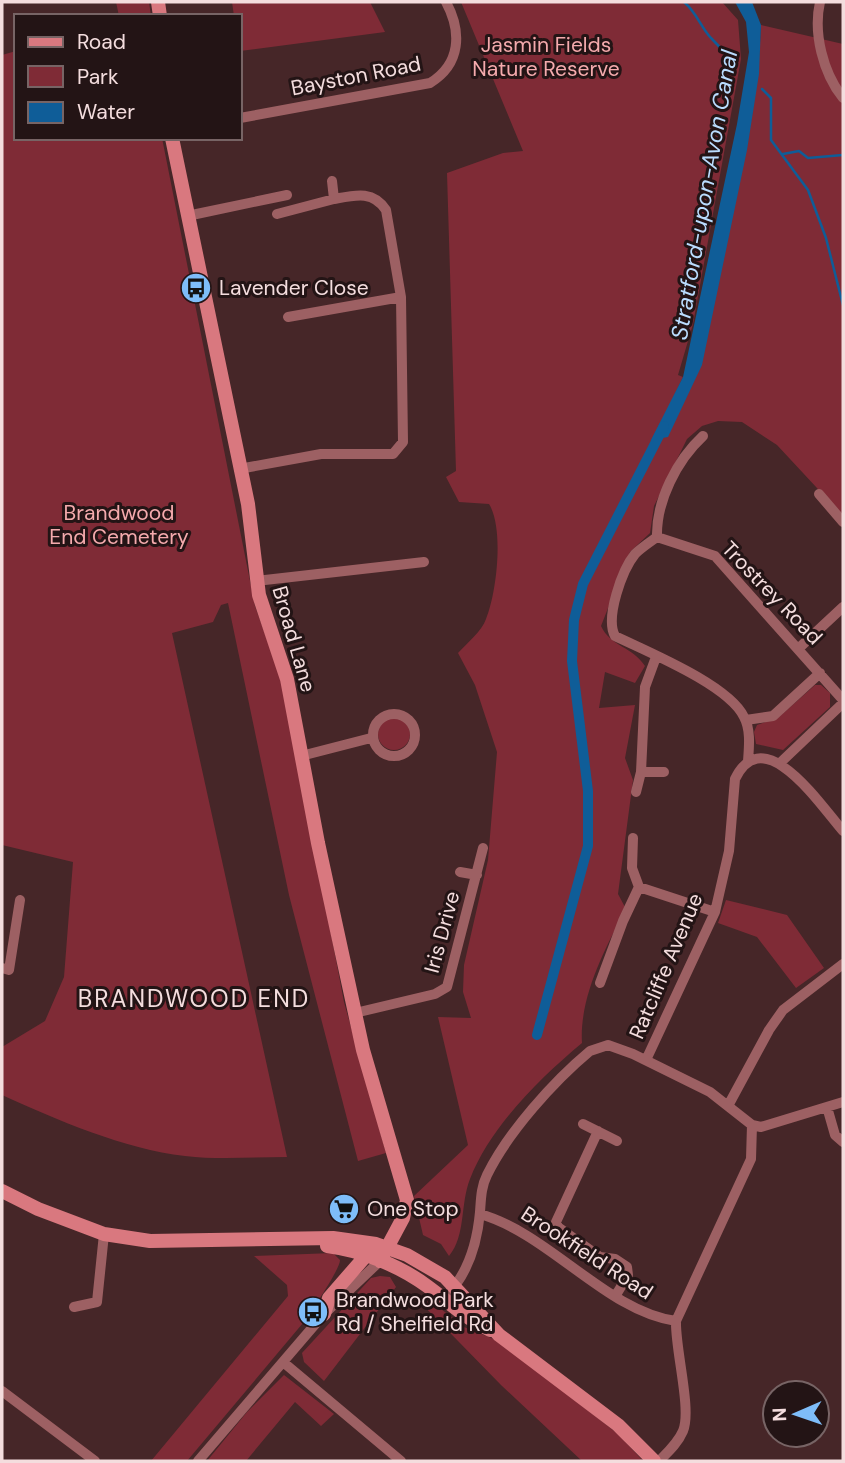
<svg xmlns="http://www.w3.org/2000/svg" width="845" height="1463" viewBox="0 0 845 1463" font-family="'DM Sans',sans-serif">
  <rect width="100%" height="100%" fill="#462628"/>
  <!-- green -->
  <path fill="#7f2b36" d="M116 2H149L151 16H119Z
    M232 2H370L385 32 240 51V16H234Z
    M461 2H722L738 20 741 59 693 324 678 375 683 377 653 440 668 436C708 301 755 167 761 25L843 44V516L777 445 742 422 718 421 702 426 687 439 654 506 650 533 630 552 601 626C610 646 633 647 645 666L635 683 605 672 599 708 635 705 625 758 633 780 618 894 626 909C605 948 579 998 582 1043 540 1078 490 1127 470 1179 460 1204 466 1236 449 1256L441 1244 423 1235 414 1196 468 1145 438 1017 471 1018 463 992 464 965 488 860 497 752 475 685 458 653C467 643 482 631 486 619 497 592 504 528 489 504L459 502 446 477 456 471 447 173 503 153 523 151Z
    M16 51V138H162L255 606 284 687 344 1002 386 1153 358 1161 289 895 228 603 221 605 213 622 172 633 287 1157C253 1157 218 1160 185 1156 124 1149 57 1120 2 1095V1047L45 1021 64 977 73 862 2 845V55Z
    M815 685H821L830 693V707L783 750 756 744 754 732 757 725 779 717Z
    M378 734a16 16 0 1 1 32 0a16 16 0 1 1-32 0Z
    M726 900 787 915 824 968 796 988 757 937 718 923Z
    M333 1253 340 1260C340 1269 315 1305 308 1317L187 1461H151L288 1296 287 1285 254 1256Z
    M380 1276 390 1277 396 1287 324 1381 304 1362 302 1353 371 1278Z
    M415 1297 436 1305 464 1327 501 1342 618 1434 643 1461H582L501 1385Z
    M284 1375 334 1414 321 1426 295 1402 246 1461H207L247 1412Z"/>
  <!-- water -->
  <path fill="#0f5d98" d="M735 2H752L761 25 759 74 747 150 702 365 668 437 651 440 683 377 737 124 749 52 746 22Z"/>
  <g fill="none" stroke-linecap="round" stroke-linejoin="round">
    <!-- stream -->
    <path stroke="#0f5d98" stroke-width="2.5" d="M684 2C697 13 700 26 711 38 720 47 725 52 732 63
      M762 89 771 98V140L808 190 826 238 843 305
      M783 154 799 151 808 158 843 155"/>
    <!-- canal -->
    <path stroke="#0f5d98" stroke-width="10" d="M537 1035 588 846V791L572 661 574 620 583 584 664 426"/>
    <!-- street -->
    <path stroke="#9d6063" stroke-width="10" d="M820 2C813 33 823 73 843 98
      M240 118 430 83C461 64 462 32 446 2
      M277 214 334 199
      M187 216 287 195
      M288 317 401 297
      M239 469 321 454H393L403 442 401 297 386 210C373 190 355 195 334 199L332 181
      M819 494 843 522
      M657 537C650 542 641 548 635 554 622 570 605 618 615 636 648 652 729 685 744 717 751 730 749 747 748 761
      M657 537 715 556 843 700
      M657 537C656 501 677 460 703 436
      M256 581 424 562
      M799 648 843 607
      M373 735a21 21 0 1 1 42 0a21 21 0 1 1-42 0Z
      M746 720 773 716 820 673
      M301 756 371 738
      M781 762 843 703
      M641 772H664
      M636 792 641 772 645 687 656 657
      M633 838 632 868 639 887
      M460 872 477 875
      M2 968 9 970 20 900
      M600 983 623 921 639 887 715 912
      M355 1013 435 994 447 987 483 848
      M646 1060 715 912 729 851 735 779C764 719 821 806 843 831
      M729 1104 769 1030 783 1010 843 964
      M827 1107 835 1135 843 1142
      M583 1124 617 1141
      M752 1125 761 1127 843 1102
      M598 1131 556 1222 558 1227 600 1257 615 1259 627 1267 628 1275 616 1295
      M480 1214C550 1234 606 1311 676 1321
      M443 1299C468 1276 477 1245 480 1212 481 1199 481 1187 487 1175 508 1132 554 1081 590 1051L608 1045 633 1054 710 1092 752 1125 751 1159 676 1321C675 1349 692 1410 683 1431 678 1443 668 1452 659 1461
      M74 1307 97 1302 104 1234
      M283 1362 401 1461
      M2 1391 95 1461
      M198 1461 324 1314 380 1261"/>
    <!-- secondary -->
    <path stroke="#d9787f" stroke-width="14" d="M158 2 160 16
      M172 138 248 504 259 595 287 679 318 843 363 1050 407 1200 403 1218 380 1261
      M2 1191 38 1209 104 1234 150 1241 333 1238 376 1244 407 1255 445 1277 499 1335 618 1425 654 1461
      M327 1246C361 1250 400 1266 427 1286 449 1302 466 1319 490 1330
      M324 1314 329 1298 370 1251"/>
  </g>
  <!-- icons -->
  <defs>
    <g id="bus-disc" transform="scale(1.575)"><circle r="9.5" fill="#7ebdf9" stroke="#231415"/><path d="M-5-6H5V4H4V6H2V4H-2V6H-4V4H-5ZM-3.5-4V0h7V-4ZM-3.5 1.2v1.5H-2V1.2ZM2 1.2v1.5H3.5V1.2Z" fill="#111"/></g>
    <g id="supermarket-disc" transform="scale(1.575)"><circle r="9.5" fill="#7ebdf9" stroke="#231415"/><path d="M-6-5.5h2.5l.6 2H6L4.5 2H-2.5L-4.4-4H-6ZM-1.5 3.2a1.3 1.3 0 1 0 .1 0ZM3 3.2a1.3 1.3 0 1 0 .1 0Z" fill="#111"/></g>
  </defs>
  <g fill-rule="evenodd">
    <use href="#bus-disc" x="196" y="288"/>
    <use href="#supermarket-disc" x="344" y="1209"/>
    <use href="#bus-disc" x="313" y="1312"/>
  </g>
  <g text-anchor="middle" stroke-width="6" stroke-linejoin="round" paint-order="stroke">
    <!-- park labels -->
    <g font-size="21" fill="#f5aaad" stroke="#231415">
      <text x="546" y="52">Jasmin Fields<tspan x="546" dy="24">Nature Reserve</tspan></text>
      <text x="119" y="520">Brandwood<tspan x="119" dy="24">End Cemetery</tspan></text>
    </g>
    <!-- street labels -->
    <g font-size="21" fill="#f4ddde" stroke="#231415">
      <text transform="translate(356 76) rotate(-11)" y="7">Bayston Road</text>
      <text transform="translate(772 593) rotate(46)" y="7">Trostrey Road</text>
      <text transform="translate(294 639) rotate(74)" y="7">Broad Lane</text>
      <text transform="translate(442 932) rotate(-75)" y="7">Iris Drive</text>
      <text transform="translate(666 966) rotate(-67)" y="7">Ratcliffe Avenue</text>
      <text transform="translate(587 1253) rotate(33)" y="7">Brookfield Road</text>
    </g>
    <!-- poi labels -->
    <g font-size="21" fill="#f4ddde" stroke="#231415" text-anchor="start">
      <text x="219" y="295">Lavender Close</text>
      <text x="367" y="1216">One Stop</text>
      <text x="336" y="1307">Brandwood Park<tspan x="336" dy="24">Rd / Shelfield Rd</tspan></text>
    </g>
    <!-- water labels -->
    <g font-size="23" font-style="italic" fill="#badcfe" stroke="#231415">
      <text transform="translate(704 195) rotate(-80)" y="8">Stratford-upon-Avon Canal</text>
    </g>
    <!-- quarter labels -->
    <g font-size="24" letter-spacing="2" fill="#f4ddde" stroke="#231415">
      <text x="194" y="1007">BRANDWOOD END</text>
    </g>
  </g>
  <!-- border -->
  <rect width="845" height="1463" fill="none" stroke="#f4ddde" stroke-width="7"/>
  <!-- legend -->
  <rect x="14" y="14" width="228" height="126" fill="#231415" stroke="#776465" stroke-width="2"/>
  <rect x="28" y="37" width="35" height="10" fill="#d9787f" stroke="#776465" stroke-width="2"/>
  <text x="77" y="49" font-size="21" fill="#f4ddde">Road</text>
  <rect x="28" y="66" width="35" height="21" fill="#7f2b36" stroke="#776465" stroke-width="2"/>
  <text x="77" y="84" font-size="21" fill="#f4ddde">Park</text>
  <rect x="28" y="102" width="35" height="21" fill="#0f5d98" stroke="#776465" stroke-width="2"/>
  <text x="77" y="119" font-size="21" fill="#f4ddde">Water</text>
  <!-- north arrow -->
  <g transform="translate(796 1414) rotate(268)"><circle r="33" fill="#231415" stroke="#776465" stroke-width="2"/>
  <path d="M0-5L12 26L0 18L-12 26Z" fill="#7ebdf9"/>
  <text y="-10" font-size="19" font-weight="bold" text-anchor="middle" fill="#f4ddde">N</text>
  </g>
</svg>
